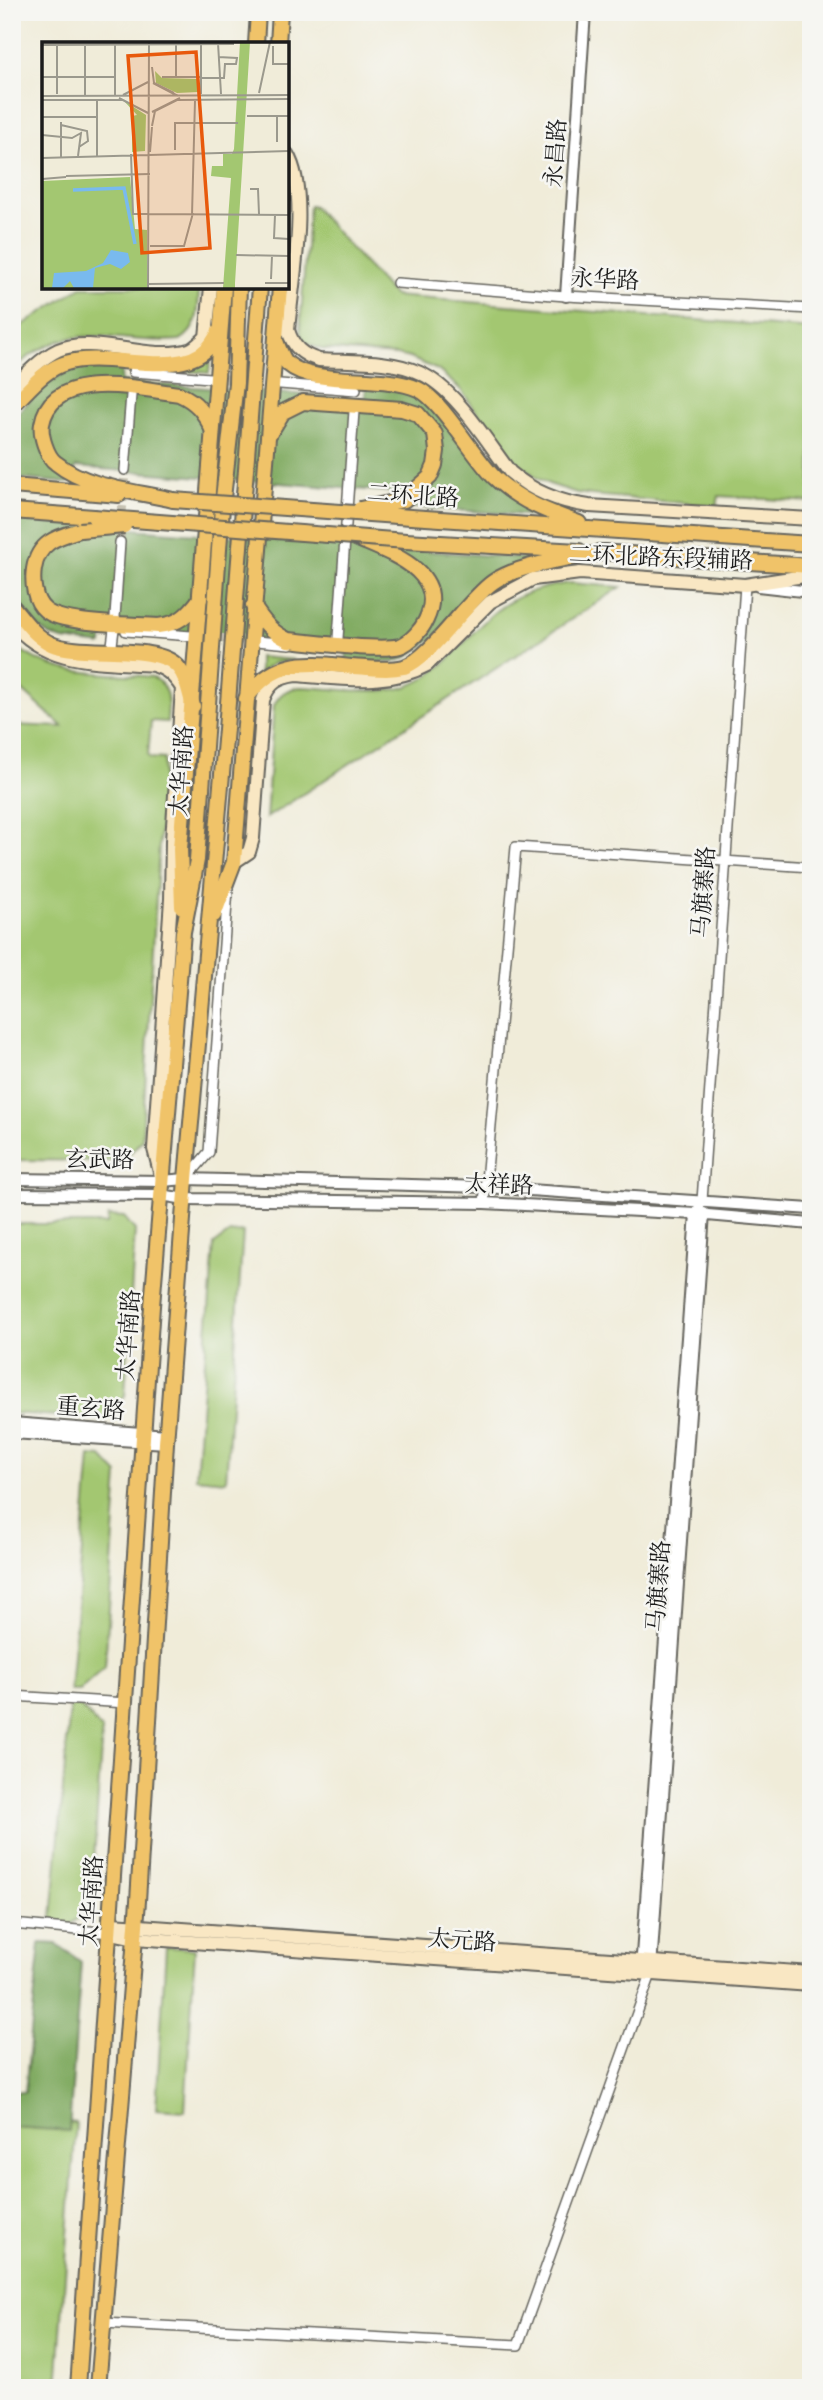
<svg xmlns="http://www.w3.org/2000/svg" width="823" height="2400" viewBox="0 0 823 2400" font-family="'Libre Bodoni','Noto Serif SC',serif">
  <rect width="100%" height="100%" fill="#f6f6f2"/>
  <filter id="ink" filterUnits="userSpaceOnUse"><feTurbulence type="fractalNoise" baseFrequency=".0143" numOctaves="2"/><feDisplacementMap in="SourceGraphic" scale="14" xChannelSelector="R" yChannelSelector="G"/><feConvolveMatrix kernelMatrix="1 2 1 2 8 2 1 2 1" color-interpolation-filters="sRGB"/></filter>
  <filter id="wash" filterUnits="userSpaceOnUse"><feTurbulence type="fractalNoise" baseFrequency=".00686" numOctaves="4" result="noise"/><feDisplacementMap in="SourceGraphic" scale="28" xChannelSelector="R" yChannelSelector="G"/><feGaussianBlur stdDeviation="1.57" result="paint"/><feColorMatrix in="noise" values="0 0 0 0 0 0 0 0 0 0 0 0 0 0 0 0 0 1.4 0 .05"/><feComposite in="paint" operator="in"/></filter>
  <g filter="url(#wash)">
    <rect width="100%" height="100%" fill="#f0ecd9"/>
    <!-- green -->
    <path fill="#a3c771" stroke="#607246" stroke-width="2" d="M309 206H313L394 296 811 329V502L719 496 717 506 592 495 577 493 549 484 537 478 509 455 460 389 438 370 410 358 397 355 321 349 303 342 300 329Z
      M81 287H199C198 308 200 329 180 340 110 346 75 314 12 370V332Z
      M205 359 210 361 209 373 173 370 192 366Z
      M570 583 621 587 266 818 274 705C280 693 287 689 300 687 329 688 375 695 402 688 442 678 465 636 496 611 518 594 542 586 570 583Z
      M12 643C52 679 103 671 152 677 171 686 168 704 167 722L151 721 148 755 150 758 164 759 142 1140 123 1161 12 1160V725L63 727 12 681Z
      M259 657 294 660 274 663 259 673Z
      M108 1216 124 1217 135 1230 125 1396 104 1419 12 1413V1224H107Z
      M243 1232 226 1481 196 1478 214 1244 230 1233Z
      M90 1456 102 1457 118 1474 105 1667 79 1690H70Z
      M70 1705 80 1706 102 1730 91 1909 68 1926 55 1925V1919H52Z
      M166 1947 195 1949 185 2111 156 2109Z
      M12 2117 76 2123 57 2388H12Z"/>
    <!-- forest -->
    <path fill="#82ac63" stroke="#4f6440" stroke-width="2" d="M94 365 122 368 121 382 365 399 366 386H389L415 393 540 516 408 507 394 492 76 467 68 483 12 478V419C38 393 56 368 94 365Z
      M12 520 534 559 514 568 426 644 405 658 394 662 346 663 347 648 103 630 102 645 62 640 50 635 38 627 12 595Z
      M40 1943 57 1944 81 1962 69 2131 12 2127V2092H25Z"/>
  </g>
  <g filter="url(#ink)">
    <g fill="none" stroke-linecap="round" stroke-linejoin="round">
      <!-- minor-tunnel -->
      <path stroke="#c6c2b3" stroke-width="9" stroke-dasharray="9 4.5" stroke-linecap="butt" d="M212 378 275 383
        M120 542 125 470
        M193 636 256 641"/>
      <!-- minor casing -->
      <g stroke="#66655e" stroke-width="12">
        <path id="minor" d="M397 283 566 296 811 309
          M133 372 210 378
          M280 384 356 390
          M125 470 131 395
          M115 617 120 542
          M126 631 191 636
          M338 638 354 411
          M256 641 290 644
          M112 645 114 629
          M187 1178 209 1152 228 889
          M484 1203 516 847 811 867
          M696 1214 702 1201 745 585
          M12 1696 127 1703
          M12 1924 111 1933
          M103 2323 518 2345 651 1974"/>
      </g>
      <!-- tertiary casing -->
      <g stroke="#66655e" stroke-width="14">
        <path id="tertiary" d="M566 296 585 12
          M758 586 811 592
          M12 1179 162 1181 186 1179 485 1187 811 1209
          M12 1194 161 1195 185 1199 484 1203 696 1214 811 1224
          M12 1423 167 1435
          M12 1433 166 1443
          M651 1968 704 1213
          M641 1969 696 1214"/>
      </g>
      <!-- secondary casing -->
      <g stroke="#66655e" stroke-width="16">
        <path id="secondary" d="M287 154C310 192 292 284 288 330 293 347 302 355 319 360 351 362 391 359 420 373 455 388 487 442 510 472 533 492 559 502 589 506L811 519
          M12 389C25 375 41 358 58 350 93 334 149 362 189 350 195 348 201 341 206 337L211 287
          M12 622C46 666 103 661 153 665 167 669 174 676 182 688L172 841 171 899 154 1149 161 1176
          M234 862 249 852 253 838 263 700C269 683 279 677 296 675 340 678 387 687 427 665L490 602 533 579 580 573 745 585 811 575
          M112 1924 811 1973
          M111 1933 135 1938 811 1985"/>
      </g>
      <!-- primary casing -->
      <g stroke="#66655e" stroke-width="18">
        <path id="primary" d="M256 44 258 12
          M278 44 280 12
          M182 907 180 849 224 287
          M214 915 234 862 280 287
          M78 2388 152 1306 183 932 197 860 222 507 236 383 239 287
          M98 2388 138 1901 166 1443 186 1179 226 729 260 287"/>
      </g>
      <!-- trunk casing -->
      <g stroke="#66655e" stroke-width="18">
        <path id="trunk" d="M276 341C279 348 282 359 288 364 315 387 382 373 418 389 441 399 474 458 495 478 519 501 548 512 579 523
          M12 406C28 391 44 369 66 363 107 350 178 380 208 348 213 343 216 336 220 330
          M270 433 283 412 303 402 402 409 418 414 435 434 437 451 435 465 430 477 404 500
          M12 486 119 495
          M173 500C135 491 87 488 56 463 47 457 40 435 42 424 52 367 140 389 179 394 197 402 204 412 212 429
          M12 511 94 517
          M411 517 811 544
          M80 530C57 537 38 542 34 569 32 582 34 601 45 610 62 625 133 624 158 626 179 624 188 615 200 599
          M406 541 579 551
          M599 552 811 566
          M12 606C23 619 34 636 51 644 81 657 157 643 177 666 187 677 189 693 193 706
          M253 606C263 621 271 632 288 640 312 642 379 652 400 646 411 642 422 629 426 620 449 571 389 553 356 538
          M246 699C278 652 317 665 367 668 380 669 391 670 404 667 431 658 467 600 493 582 518 564 576 557 607 552"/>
      </g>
      <!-- minor -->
      <use href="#minor" stroke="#fff" stroke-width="9"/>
      <!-- tertiary -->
      <use href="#tertiary" stroke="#fff" stroke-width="10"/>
      <!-- secondary -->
      <use href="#secondary" stroke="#f9e7c3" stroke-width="12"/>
      <!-- primary -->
      <use href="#primary" stroke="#f0c369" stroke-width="14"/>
      <!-- trunk -->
      <use href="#trunk" stroke="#f0c369" stroke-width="14"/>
      <!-- trunk-bridge casing -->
      <g stroke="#66655e" stroke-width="18" stroke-linecap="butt">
        <path id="trunk-bridge" d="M173 500 411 517
          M360 509 404 500
          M94 517 406 541
          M80 530 124 526"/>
      </g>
      <!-- trunk-bridge -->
      <use href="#trunk-bridge" stroke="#f0c369" stroke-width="14"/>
    </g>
  </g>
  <g text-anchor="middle" stroke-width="5" stroke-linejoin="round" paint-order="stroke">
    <!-- street labels -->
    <g font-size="23" fill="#1c1c1c" stroke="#f6f6f2">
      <text transform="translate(555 153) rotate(-86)" y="8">永昌路</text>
      <text transform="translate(605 279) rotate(3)" y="8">永华路</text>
      <text transform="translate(413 495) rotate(4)" y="8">二环北路</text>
      <text transform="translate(661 557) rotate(2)" y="8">二环北路东段辅路</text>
      <text transform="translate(181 771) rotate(-86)" y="8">太华南路</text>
      <text transform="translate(703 892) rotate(-86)" y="8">马旗寨路</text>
      <text transform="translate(100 1159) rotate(1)" y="8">玄武路</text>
      <text transform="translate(499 1184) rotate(2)" y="8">太祥路</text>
      <text transform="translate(128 1335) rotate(-86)" y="8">太华南路</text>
      <text transform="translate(91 1408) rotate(5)" y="8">重玄路</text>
      <text transform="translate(658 1586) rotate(-86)" y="8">马旗寨路</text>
      <text transform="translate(91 1901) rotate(-86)" y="8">太华南路</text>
      <text transform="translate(462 1940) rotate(4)" y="8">太元路</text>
    </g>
  </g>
  <!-- overview -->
  <g transform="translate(42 42)">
    <rect width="247" height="247" fill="#f0ecd9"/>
    <path d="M198 0H208L193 241V246H181L189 136 169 134 170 124H181V112H190L192 107ZM113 29 120 36 156 37V50L135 51 114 41ZM82 59 104 73 103 109 90 110V74L95 73ZM88 135 93 187 105 188V246H0V139Z" fill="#a3c771"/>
    <path d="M69 208 86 211 88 220 79 227 68 222 53 226 51 246H32L28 239 21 246H10L12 231 44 229 61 221Z" fill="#79baee"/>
    <path fill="none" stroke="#79baee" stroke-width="3.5" d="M31 148 82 146 93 202"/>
    <path fill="none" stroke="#9b998d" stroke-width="2" d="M176 1 179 52M0 3 192 2M43 3V53M134 3V35M231 4V22H247M110 25 112 41 132 51M0 35H73M120 35H158M158 36H182L183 22H194L195 16 176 15M111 41 136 54M217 51 228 0M15 52V3M159 52V0M81 53 106 40M0 54 247 53M73 54V3M77 56 106 71M0 58H81M55 58V115M110 70 138 56M205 74H247M0 75H55M19 80V115M19 83 45 89 46 99 37 105M110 84 113 69 135 58 247 57M0 93 30 96 39 91 36 114M235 100V74M133 108V81H196M108 110 110 85M89 112 91 172H106M0 116 247 109M24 134 108 132M0 137 24 135M208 147H216L217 172M106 172 247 173M150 173 153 58M233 173 232 196 247 197M108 204H142L151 171M194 213 247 214M229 237 230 214M223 241H247M106 242 182 241M106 246 107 0"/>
    <path fill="#e8590c" fill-opacity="0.15" stroke="#e8590c" stroke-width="3.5" d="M154 10 168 206 100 211 86 14Z"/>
    <rect width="247" height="247" fill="none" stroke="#1c1c1c" stroke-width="3.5"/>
  </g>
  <!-- margin -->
  <rect width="823" height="2400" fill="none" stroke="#f6f6f2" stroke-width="42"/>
</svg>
